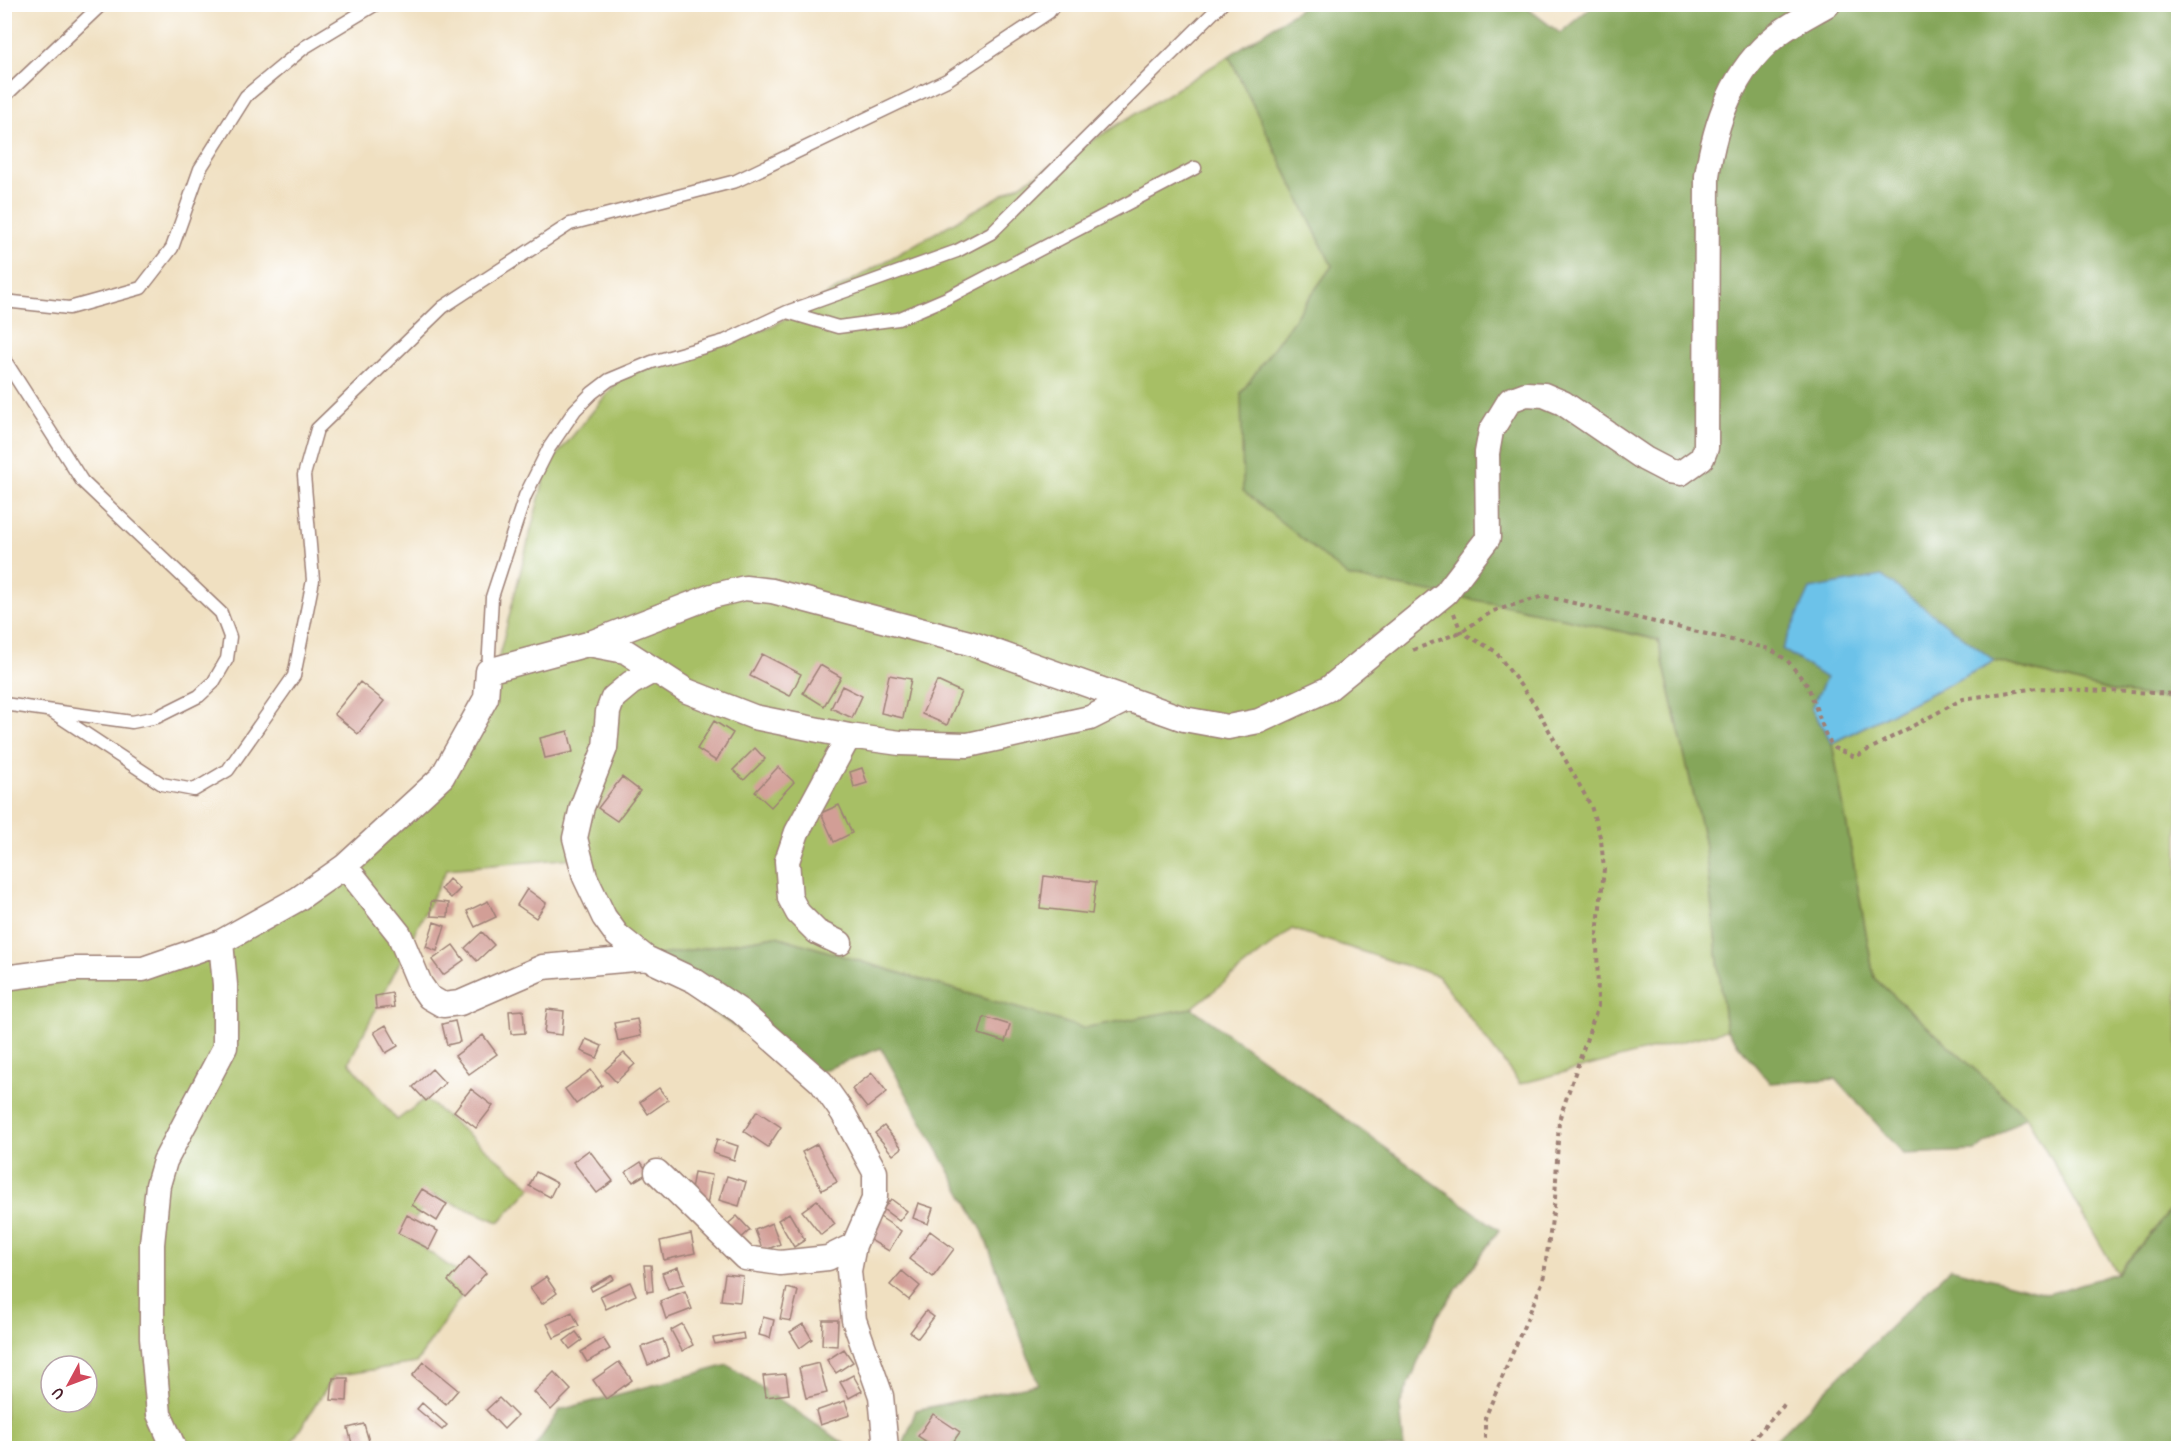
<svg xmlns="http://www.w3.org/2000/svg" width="2183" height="1453" viewBox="0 0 2183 1453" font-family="'Patrick Hand',sans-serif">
  <rect width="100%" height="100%" fill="#fff"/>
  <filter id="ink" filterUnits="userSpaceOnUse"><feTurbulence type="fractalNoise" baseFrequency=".0167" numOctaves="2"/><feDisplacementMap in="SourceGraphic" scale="12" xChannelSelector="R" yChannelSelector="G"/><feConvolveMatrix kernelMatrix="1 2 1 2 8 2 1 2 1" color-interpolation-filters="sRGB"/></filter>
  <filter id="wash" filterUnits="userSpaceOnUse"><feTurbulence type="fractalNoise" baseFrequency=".008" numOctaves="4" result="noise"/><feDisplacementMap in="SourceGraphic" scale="24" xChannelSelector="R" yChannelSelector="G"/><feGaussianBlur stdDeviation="1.35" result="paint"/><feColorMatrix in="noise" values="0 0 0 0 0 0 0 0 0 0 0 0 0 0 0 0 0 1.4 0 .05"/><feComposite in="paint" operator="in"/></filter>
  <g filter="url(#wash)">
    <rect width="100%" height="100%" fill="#f0e0c1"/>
    <!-- green -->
    <path fill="#a7bf65" stroke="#786f48" stroke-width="1.5" fill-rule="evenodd" d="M1229 56 1332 266 1241 393 1519 608 1658 640 1704 840 1726 1030 1520 1084 1438 976 1292 929 1192 1008 1083 1028 776 936 630 960 585 857 447 869 349 1062 397 1120 425 1099 532 1187 499 1222 433 1195 404 1234 471 1282 416 1363 334 1376 288 1448H5L4 976 205 952 428 803 486 707 547 467 621 377 769 328 1033 177ZM51 1366H87V1402H51Z
      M1995 661 2115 692 2178 700V1202L2117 1273 2026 1116 1874 978 1832 743Z"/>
    <!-- forest -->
    <path fill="#85a65a" stroke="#686242" stroke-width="1.5" d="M1595 4 2178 5V700L2115 692 1995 661 1881 576 1811 708 1832 743 1874 978 2026 1116 1975 1151 1904 1154 1836 1079 1770 1083 1726 1030 1704 840 1658 640 1519 608 1349 577 1243 491 1241 393 1332 266 1229 56 1305 5H1523L1560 33Z
      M776 936 1083 1028 1192 1008 1499 1230 1437 1317 1400 1405 1404 1448H902L916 1410 1038 1384 983 1232 881 1048 811 1075 630 960Z
      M2178 1202V1448H1767L1950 1268 2048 1294 2117 1273Z
      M728 1365 851 1448H534L560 1410Z"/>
    <!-- water -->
    <path fill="#6cc2e9" stroke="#5b708a" stroke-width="1.5" d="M1882 576 1995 661 1832 743 1811 708 1826 678 1782 649 1810 589Z"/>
    <g id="blocks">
      <!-- building -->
      <path fill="#d29e96" d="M762 654 801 674 790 696 750 676Z
        M820 665 841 677 824 706 803 693Z
        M889 675 911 679 903 718 881 713Z
        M937 681 961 692 947 725 922 714Z
        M360 682 384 701 358 734 334 714Z
        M842 686 862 696 852 718 831 708Z
        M714 721 733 733 716 761 697 749Z
        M568 731 573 752 545 758 540 738Z
        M755 748 765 759 744 780 733 770Z
        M778 767 794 782 771 807 755 792Z
        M862 768 867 783 854 787 850 772Z
        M622 777 640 791 617 821 598 808Z
        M839 805 852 833 834 842 821 813Z
        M1044 876 1096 882 1092 914 1040 908Z
        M449 879 460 889 451 898 441 889Z
        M527 889 546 903 536 918 517 905Z
        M431 901 449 903 448 917 431 916Z
        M488 901 496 917 475 927 467 911Z
        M434 922 445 926 437 951 426 947Z
        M482 932 494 945 477 961 465 948Z
        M453 945 464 960 443 975 432 960Z
        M392 993 394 1007 376 1009 375 996Z
        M547 1009 564 1011 562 1035 544 1033Z
        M523 1010 525 1033 511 1034 509 1011Z
        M984 1017 1010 1025 1005 1042 979 1034Z
        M637 1019 641 1036 618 1041 614 1023Z
        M455 1021 460 1042 447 1045 442 1024Z
        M386 1025 398 1046 386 1053 374 1032Z
        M483 1035 497 1054 469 1074 455 1056Z
        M586 1039 602 1046 597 1058 581 1051Z
        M624 1053 635 1064 616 1082 605 1070Z
        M432 1069 445 1083 426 1101 413 1087Z
        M591 1070 602 1085 576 1104 565 1089Z
        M872 1073 887 1092 867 1108 852 1089Z
        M659 1088 668 1100 648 1114 640 1102Z
        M471 1089 493 1106 476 1128 454 1111Z
        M757 1111 781 1127 768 1147 744 1131Z
        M884 1126 902 1148 893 1155 875 1133Z
        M717 1139 738 1146 734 1160 713 1153Z
        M817 1144 837 1182 822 1190 802 1152Z
        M589 1150 613 1181 597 1193 573 1162Z
        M641 1162 648 1173 633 1182 626 1172Z
        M536 1172 557 1183 550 1197 529 1186Z
        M694 1172 712 1175 707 1206 689 1202Z
        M727 1176 746 1182 739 1206 719 1200Z
        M422 1189 447 1204 437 1221 412 1205Z
        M891 1199 907 1211 899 1221 883 1209Z
        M817 1200 835 1224 821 1235 802 1211Z
        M918 1203 933 1208 928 1224 913 1218Z
        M789 1213 805 1240 794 1247 778 1220Z
        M407 1215 438 1231 429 1249 398 1233Z
        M737 1216 750 1230 736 1243 722 1229Z
        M880 1217 901 1231 889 1251 867 1238Z
        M772 1223 780 1244 763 1251 755 1230Z
        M930 1231 954 1249 933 1277 909 1259Z
        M691 1234 695 1253 664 1260 660 1241Z
        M469 1257 486 1273 464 1297 448 1281Z
        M644 1265H651L653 1291 647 1292Z
        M678 1267 684 1284 668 1289 662 1273Z
        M902 1271 920 1286 909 1300 890 1285Z
        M725 1274 743 1276 740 1302 721 1300Z
        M612 1275 614 1279 592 1291 590 1287Z
        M546 1277 557 1293 542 1304 530 1288Z
        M630 1282 636 1295 606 1309 600 1296Z
        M787 1288 798 1291 791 1321 780 1319Z
        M685 1291 692 1309 666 1319 660 1301Z
        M926 1311 934 1317 918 1338 910 1332Z
        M572 1312 579 1326 554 1338 547 1324Z
        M763 1317 774 1320 770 1338 759 1335Z
        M823 1320H838L837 1346 822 1345Z
        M682 1324 693 1345 682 1351 671 1330Z
        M803 1324 812 1339 800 1348 790 1332Z
        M576 1332 582 1340 570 1349 564 1341Z
        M743 1333 744 1339 715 1344 713 1338Z
        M603 1338 610 1349 587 1362 581 1352Z
        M663 1339 669 1356 648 1365 641 1347Z
        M844 1349 853 1362 836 1373 827 1360Z
        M424 1362 458 1390 446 1404 412 1376Z
        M619 1362 632 1380 606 1399 593 1380Z
        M819 1363 827 1393 806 1398 799 1368Z
        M554 1372 571 1390 551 1410 534 1392Z
        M786 1374 789 1394 766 1397 763 1376Z
        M853 1375 862 1391 849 1398 840 1382Z
        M333 1378H348L347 1401 331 1400Z
        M499 1398 517 1416 504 1429 486 1410Z
        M845 1401 850 1415 820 1425 816 1411Z
        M422 1403 447 1425 442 1430 417 1409Z
        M933 1414 960 1432 949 1448H936L918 1436Z
        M364 1424 371 1448H353L348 1428Z"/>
    </g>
  </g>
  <g filter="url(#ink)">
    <use href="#blocks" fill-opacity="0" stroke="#9d8076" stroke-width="1.5"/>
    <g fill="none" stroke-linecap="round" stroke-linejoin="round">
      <!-- service casing -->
      <g stroke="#9d8076" stroke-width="15">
        <path id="service" d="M4 97 102 4
          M4 301 69 308 141 288 172 248 200 169 246 96 305 47 376 4
          M787 312 838 327 898 319 947 298 1195 168
          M4 359 82 481 221 613 230 637 227 659 213 683 199 696 157 717 132 722 4 704
          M488 671 492 597 525 496 549 448 575 410 592 393 609 380 652 362 725 341 787 312 957 251 991 233 1222 4
          M51 711 162 784 194 790 228 770 294 676 313 580 304 475 317 429 443 307 570 224 736 181 947 80 1049 12 1055 4"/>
      </g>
      <!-- minor casing -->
      <g stroke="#9d8076" stroke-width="27">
        <path id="minor" d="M588 644 625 651 687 691 754 717 849 736 900 743 968 745 1090 718 1128 699
          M345 866 399 934 420 984 429 997 443 1005 460 1003 543 967 646 958 695 981 740 1011 821 1082 843 1113 875 1172V1197L854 1245 849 1271 854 1320 881 1396 886 1448
          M840 943 817 932 798 913 790 898 787 861 797 832 849 736
          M646 958 617 935 604 917 585 877 575 838 582 807 605 748 608 712 613 698 631 683 653 671
          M4 978 74 969H143L221 942 298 899 345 866 442 777 486 698 488 671 588 644 712 596 745 588 772 591 973 644 1184 719 1228 727 1259 721 1328 689 1446 593 1488 538 1487 453 1491 431 1510 400 1526 394 1544 395 1563 403 1645 459 1668 471 1681 473 1702 458 1706 448 1707 176C1715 122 1733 70 1777 35 1792 23 1811 14 1828 4
          M657 1172 745 1258 780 1263 828 1258 854 1245
          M174 1448 159 1414 152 1338V1244L158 1185 165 1161 225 1047V985L221 942"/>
      </g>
      <!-- path -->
      <path stroke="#9d8076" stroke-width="4" stroke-dasharray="4.5 4.5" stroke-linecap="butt" d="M1454 613 1461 632 1495 651 1535 705 1591 806 1601 840 1604 869 1597 935 1598 1006 1559 1120 1555 1199 1543 1281 1485 1418V1448
        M1413 650 1461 632 1493 611 1544 596 1770 649 1787 660 1808 686 1826 736 1834 748 1855 757 1963 699 2037 688 2178 694
        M1745 1448 1785 1404"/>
      <!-- service -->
      <use href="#service" stroke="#fff" stroke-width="12"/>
      <!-- minor -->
      <use href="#minor" stroke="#fff" stroke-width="24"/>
    </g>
  </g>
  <!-- margin -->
  <rect width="2183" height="1453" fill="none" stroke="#fff" stroke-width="24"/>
  <!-- north arrow -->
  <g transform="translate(69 1384) rotate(229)"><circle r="28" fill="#ffffff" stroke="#b7a5aa" stroke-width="1.5"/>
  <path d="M0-4.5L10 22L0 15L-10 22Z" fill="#d1495b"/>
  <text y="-9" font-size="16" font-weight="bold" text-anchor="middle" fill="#4a1f2b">U</text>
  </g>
</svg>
